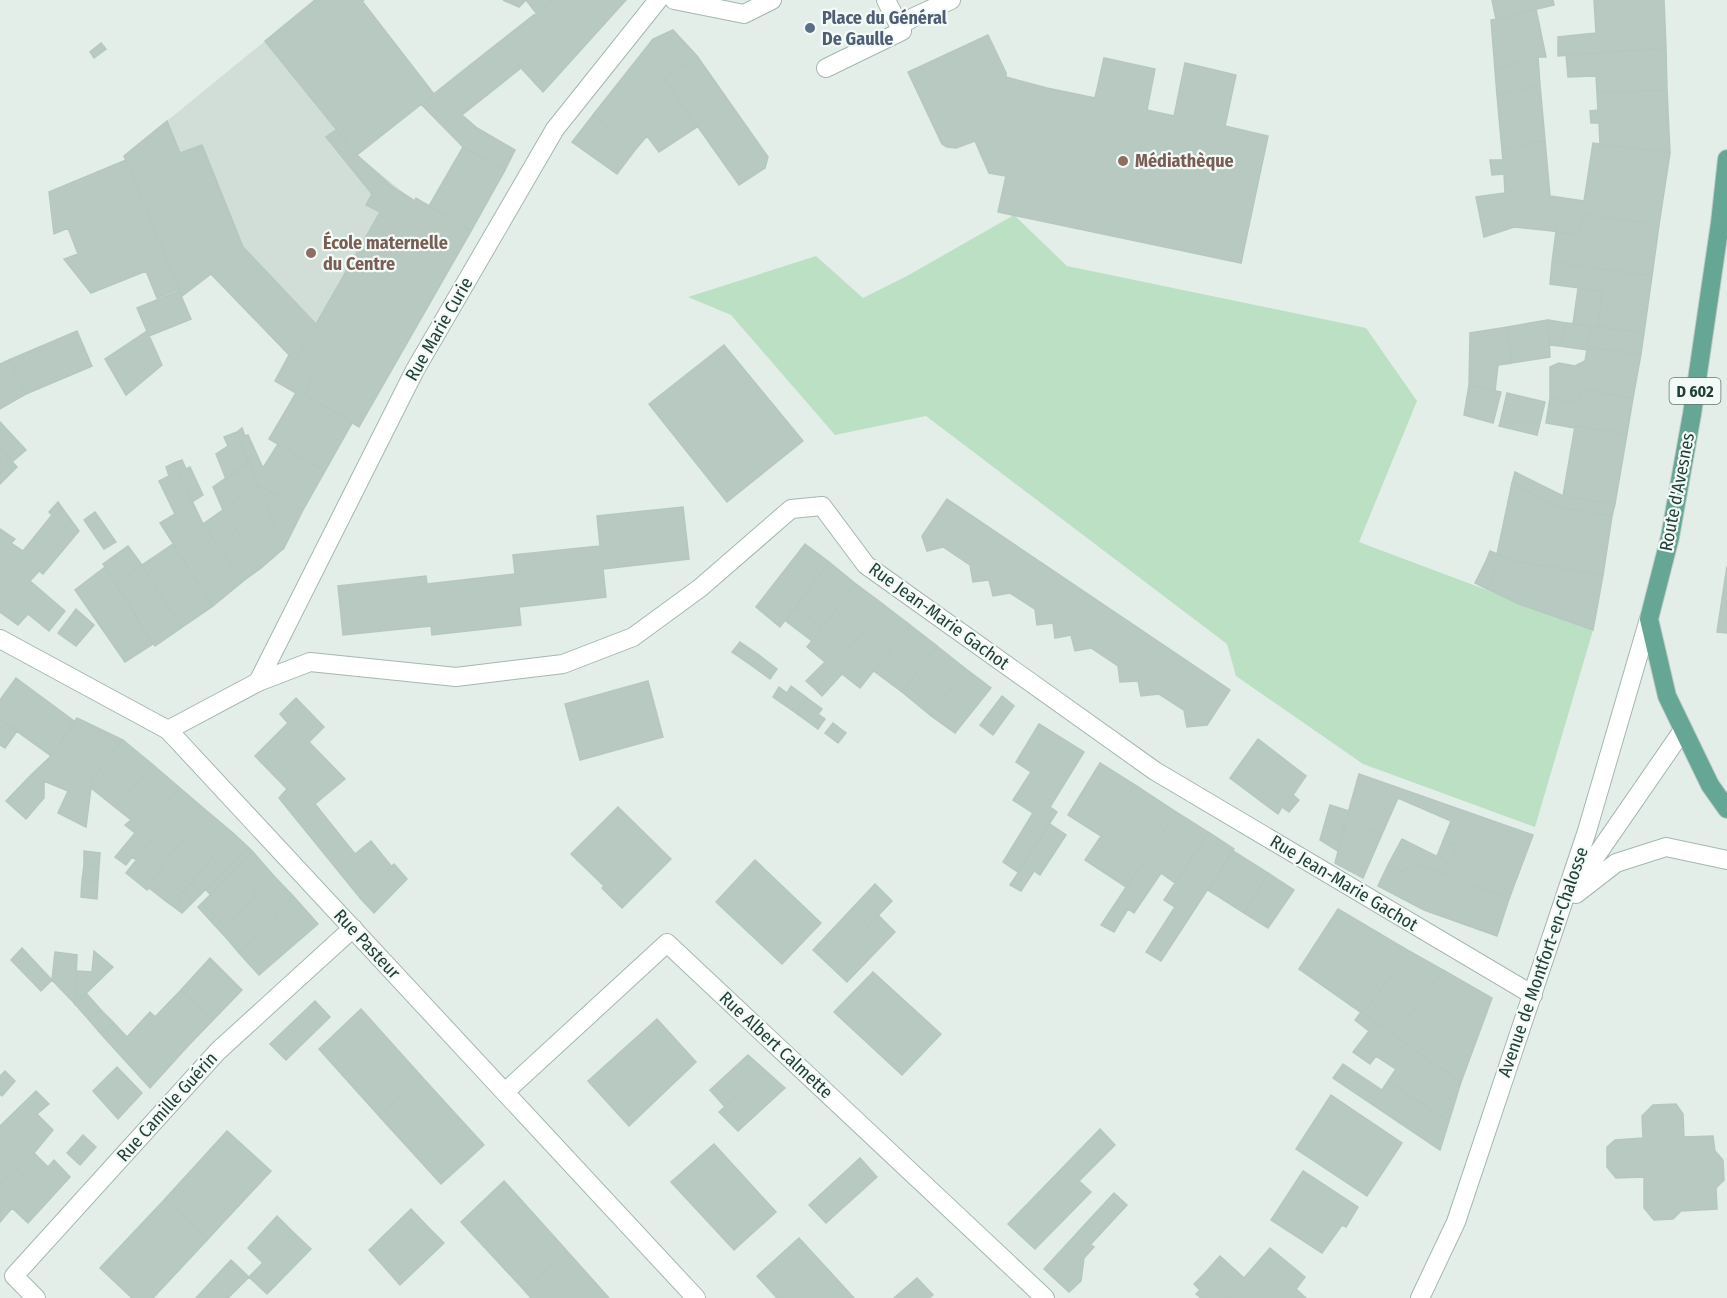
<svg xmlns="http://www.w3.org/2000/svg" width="1727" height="1298" viewBox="0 0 1727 1298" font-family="'Fira Sans Condensed',sans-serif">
  <rect width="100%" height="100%" fill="#e3eee9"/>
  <!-- built -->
  <path fill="#d1ded8" d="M265 41 357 155 414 201 416 198 471 231 359 427 305 394 312 380 211 274 182 296 124 156Z"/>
  <!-- park -->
  <path fill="#bbe0c4" d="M1014 215 1067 266 1366 328 1417 401 1359 542 1593 630 1535 827 1363 764 1236 676 1227 644 926 416 835 435 731 315 688 297 816 256 863 298 907 276Z"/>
  <!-- building -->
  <path fill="#b8c9c2" stroke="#b5c8c0" stroke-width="1.5" d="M315 0H364L362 1 434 94 357 155 265 41Z
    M503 0H526L519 7Z
    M526 0H553L536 13Z
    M553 0H626L543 92 498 43Z
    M1492 0H1553L1554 5 1496 19Z
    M1594 0H1664L1666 48 1558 56V37L1596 33Z
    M1536 9 1546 57H1538L1495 70 1491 20Z
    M673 30 697 56 664 79 697 127 659 152 647 136 635 150 593 115 653 39Z
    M988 35 1006 73V77L1047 88 1095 98 1104 58 1155 69 1147 110 1174 116 1185 63 1236 75 1225 126 1268 136 1241 263 998 212 1006 176 989 173 975 141 956 148 947 147 942 144 908 72Z
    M101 43 106 49 94 58 90 52Z
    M498 43 521 68 462 115 477 128 515 150 505 170 463 147 421 104Z
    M1666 48 1667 90 1597 93 1596 76 1568 77 1566 55Z
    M697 56 768 157 765 168 739 185 664 79Z
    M1538 57 1540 85 1497 95 1495 70Z
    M1540 85 1545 140 1502 150 1497 95Z
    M1667 90 1670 153 1600 144 1599 123H1591L1590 111 1598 110 1597 93Z
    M593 115 635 150 617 174 572 142Z
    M167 121 180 153 202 145 243 247 316 324 295 361 211 274 182 296 124 156Z
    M336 130 357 155 394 188 415 201 416 198 471 231 359 427 305 394 313 380 295 361 380 212 366 205 372 194 326 137Z
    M1545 140 1550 196 1584 201 1593 143 1670 153 1659 225 1583 214 1580 234 1514 227 1484 237 1476 197 1505 193 1504 174 1492 175 1490 160H1503L1502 150Z
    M463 147 505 170 471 231 429 206Z
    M126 160 179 289 157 298 146 271 91 293 64 259 78 254 68 228 54 234 49 192Z
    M1583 214 1659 225 1652 276 1552 262 1556 232 1580 234Z
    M1552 262 1652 276 1644 333 1598 327 1602 291 1550 284Z
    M1578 288 1602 291 1598 327 1573 324Z
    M179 291 191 319 149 336 137 308Z
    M1548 320 1550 357 1512 363 1507 327Z
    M1548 320 1567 323 1559 346 1550 345Z
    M1567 323 1591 326 1587 350 1559 346Z
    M1591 326 1644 333 1641 354 1595 348 1587 350Z
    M1507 327 1512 363 1498 365 1495 391 1469 385 1470 333Z
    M77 331 92 366 26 394 9 360Z
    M147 331 162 365 126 395 105 359Z
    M724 345 803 441 727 502 649 404Z
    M1595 348 1641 354 1633 398 1582 389 1579 403 1550 398V367L1559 363 1575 366 1585 361 1587 350Z
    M289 355 313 380 305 394 352 423 325 471 269 439 296 393 275 381Z
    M9 360 26 394 0 409V364Z
    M1469 385 1501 392 1493 423 1464 415Z
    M1582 389 1633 398 1627 434 1575 426V428L1546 423 1550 398 1579 403Z
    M1507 393 1545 402 1540 423H1500Z
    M0 422 26 450 12 462 0 448Z
    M1500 423H1540L1537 435 1499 426Z
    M1575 426 1627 434 1615 504 1563 496Z
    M242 428 245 436 248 435 263 468 278 444 325 471 303 510 258 485 237 432Z
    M237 432 249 462 226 479 216 454 228 446 224 437Z
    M0 448 17 467 0 484Z
    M182 460 186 469 190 467 203 495 192 502 174 463Z
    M249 462 258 485 223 510 213 487Z
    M174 463 203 524 242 582 213 606 160 523 175 514 159 481 169 476 166 467Z
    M1515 472 1563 496 1615 504 1612 516 1557 507 1512 483Z
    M1512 483 1557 507 1612 516 1603 575 1514 561 1497 554Z
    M258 485 303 510 284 548Z
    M258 485 284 548 261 568 223 510Z
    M947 499 1230 690 1207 725 1187 727 1184 710 1159 694 1141 696 1138 681 1120 682 1118 666 1091 648 1075 651 1071 635 1055 638 1053 623 1037 625 1035 609 1010 593 993 596 989 580 973 582 970 565 943 547 927 551 922 536Z
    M58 502 71 520 33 566 39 571 30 581 65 611 49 631 28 614 18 625 0 612V529L15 539 11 543 23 551 52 515 49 512Z
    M683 507 689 559 603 569 606 597 519 607 521 625 432 635 431 626 343 635 338 586 426 576 427 584 515 574 513 555 600 546 597 516Z
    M223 510 261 568 242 582 203 524Z
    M95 512 116 542 104 549 84 520Z
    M71 520 79 531 43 574 33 566Z
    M173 544 213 606 181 628 142 565Z
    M805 544 829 562 780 627 756 607Z
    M128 546 142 565 116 584 103 564Z
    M1490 551 1514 561 1603 575 1593 630 1519 604 1487 589 1497 567 1486 561Z
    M1486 561 1497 567 1487 589 1475 583Z
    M829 562 856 584 822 627 796 607Z
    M142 565 181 628 155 646 116 584Z
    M1727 566V633L1717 632Z
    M105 567 153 644 125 662 75 590Z
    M856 584 884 605 835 667 815 689 806 681 825 662 807 647Z
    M884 605 910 625 860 688 842 674 822 696 815 689 835 667Z
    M796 607 822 627 812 641 786 621Z
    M76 609 94 625 76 646 58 633Z
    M910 625 937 646 902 692 874 671Z
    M740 642 759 655 751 665 732 652Z
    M937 646 966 669 930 715 902 692Z
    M759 655 777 669 770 679 751 665Z
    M966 669 991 688 955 733 930 715Z
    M16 678 74 721 51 756 0 719V700Z
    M648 681 663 737 580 760 565 704Z
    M791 686 807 698 796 713 773 697 779 687 787 693Z
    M1002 696 1014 706 993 735 980 725Z
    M296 698 324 727 309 742 345 779 315 804 355 854 371 841 392 867 360 898 279 798 287 789 255 756 288 723 280 714Z
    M807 698 822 709 818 714 825 719 818 729 796 713Z
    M77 718 123 740 92 780 86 827 58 813 68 791 44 781 32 774 51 756Z
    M0 719 17 731 5 748 0 745Z
    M833 723 846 733 838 743 825 733Z
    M1039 724 1084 752 1050 807 1057 812 1018 872 1003 862 1033 813 1013 800 1031 772 1016 762Z
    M1258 739 1306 776 1293 795 1299 800 1289 812 1282 807 1278 814 1230 778Z
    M123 740 152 764 116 808 91 788 92 780Z
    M1100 763 1135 785 1101 836 1068 815Z
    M152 764 180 788 143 831 153 839 136 860 132 857 126 865 115 857 135 833 125 825 131 820 116 808Z
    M32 774 44 781V798L26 819 6 801Z
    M1359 774 1533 835 1509 899 1416 863 1414 871 1406 867 1404 872 1388 865 1402 839 1450 863 1457 845 1443 841 1451 821 1398 798 1382 834 1346 820Z
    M1135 785 1176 812 1126 887 1085 860Z
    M180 788 208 812 171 854 147 890 126 873 153 839 143 831Z
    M1330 805 1349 811 1338 851 1320 840Z
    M618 807 671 859 622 908 602 888 604 886 571 854Z
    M208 812 233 833 195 879 178 897 175 894 167 902 149 888 147 890 171 854Z
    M1176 812 1208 832 1175 883 1161 873 1134 913 1128 909 1114 932 1101 925Z
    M1346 820 1382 834 1363 878 1335 863Z
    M1050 824 1066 835 1040 875 1034 871 1021 891 1010 885Z
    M1208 832 1234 849 1161 961 1146 952 1175 907 1164 900Z
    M233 833 248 847 202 893 191 883Z
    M1443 841 1457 845 1450 863 1437 856Z
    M248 847 253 852 210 894 205 889Z
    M84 851 100 853 99 867 84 865Z
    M1233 851 1268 873 1244 913 1208 890Z
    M253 852 273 875 253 894 256 897 224 926 202 903Z
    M755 860 821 923 782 964 716 902Z
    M1416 863 1509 899 1497 936 1424 910 1378 886 1388 865 1404 872 1406 867 1414 871Z
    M394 864 407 879 374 913 360 898Z
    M84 865 99 867 98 882 82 880Z
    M1268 873 1294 890 1268 928 1244 913Z
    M273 875 294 897 273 916 276 919 239 953 229 941 234 937 224 926 256 897 253 894Z
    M82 880 98 882 97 899 81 897Z
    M191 883 202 893 194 901 183 891Z
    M875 884 892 901 830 966 813 950Z
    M183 891 194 901 182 913 174 907 181 900 178 897Z
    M175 894 181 900 174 907 167 902Z
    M294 897 318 924 259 975 239 953 276 919 273 916Z
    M202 903 234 937 229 941 198 907Z
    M1338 909 1409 951 1363 1014 1299 969Z
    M878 915 895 932 847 982 830 966Z
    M22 948 52 980 41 991 11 960Z
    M94 951 113 967 75 1004 77 971 92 972Z
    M1409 951 1443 970 1395 1036 1363 1014Z
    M55 952 77 955 75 1004 52 980Z
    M210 958 242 990 213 1020 181 990Z
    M1443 970 1492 998 1461 1082 1395 1036Z
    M873 972 941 1034 902 1075 834 1012Z
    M181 990 213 1020 187 1047 155 1017Z
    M86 993 101 1010 89 1020 75 1004Z
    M315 1001 330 1017 286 1060 270 1044Z
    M361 1009 422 1077 379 1116 319 1049Z
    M101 1010 114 1023 101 1034 89 1020Z
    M150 1012 187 1047 150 1088 101 1034 114 1023 127 1037Z
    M1361 1012 1461 1082 1449 1121 1388 1081 1396 1069 1376 1056 1370 1064 1353 1052 1369 1031 1355 1020Z
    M657 1019 696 1062 629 1126 588 1081Z
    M748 1055 766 1071 725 1107 710 1090Z
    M1343 1064 1382 1090 1388 1081 1449 1121 1440 1150 1333 1078Z
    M117 1067 142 1093 118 1119 93 1091Z
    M5 1071 15 1081 2 1096 0 1094V1076Z
    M766 1071 785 1088 738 1131 719 1112Z
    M422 1077 484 1145 441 1184 379 1116Z
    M36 1091 49 1104 37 1114 53 1130 34 1153 0 1185V1126Z
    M1331 1095 1402 1143 1367 1196 1296 1149Z
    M1676 1104 1683 1114 1684 1137 1713 1136 1715 1151 1723 1160 1724 1180 1716 1188 1717 1209 1681 1211 1673 1219 1654 1220 1644 1208V1177L1616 1178 1607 1167V1147L1615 1140 1643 1138 1642 1116 1653 1105Z
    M1100 1129 1115 1145 1079 1181 1091 1192 1035 1249 1008 1224Z
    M227 1131 271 1171 208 1239 165 1199Z
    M83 1135 96 1147 80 1165 67 1153Z
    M714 1144 776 1212 734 1250 671 1182Z
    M34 1153 48 1167 54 1160 70 1177 50 1199 18 1168Z
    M860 1158 877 1177 826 1223 809 1205Z
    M18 1168 50 1199 28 1223 12 1208 0 1222V1185Z
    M1303 1171 1358 1207 1346 1227 1342 1225 1322 1253 1271 1220Z
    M504 1181 567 1251 524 1290 461 1222Z
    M1114 1193 1127 1205 1091 1244 1078 1232Z
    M165 1199 208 1239 153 1298H132L100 1268Z
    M411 1209 428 1227 385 1268 369 1250Z
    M277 1216 293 1232 263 1263 248 1248Z
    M428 1227 444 1243 400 1285 385 1268Z
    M293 1232 311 1249 267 1294 249 1277Z
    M1078 1232 1094 1247 1084 1258 1081 1281 1069 1292 1044 1269Z
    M799 1238 854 1298H777L757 1276Z
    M1270 1248 1305 1277 1296 1289 1306 1298H1231L1204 1274 1220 1256 1244 1278Z
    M567 1251 609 1298H531L524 1290Z
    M231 1260 249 1277 228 1298H196Z
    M1204 1274 1231 1298H1201L1196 1294 1200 1290 1194 1284Z
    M917 1278 933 1295 929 1298H894Z"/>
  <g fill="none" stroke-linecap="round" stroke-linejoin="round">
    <!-- service casing -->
    <g stroke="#a5b7b0" stroke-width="20">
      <path id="service" d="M899 26 914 17 951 0
        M258 682 310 662 456 677 563 664 633 637 700 588 791 509 822 506 866 565 1155 771 1533 995"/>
    </g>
    <!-- minor casing -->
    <g stroke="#a5b7b0" stroke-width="20">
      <path id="minor" d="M674 0 744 14 772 0
        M826 68 902 31 886 0
        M0 639 168 730 696 1298
        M168 730 258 682 415 370 555 129 658 0
        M1576 885 1683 730
        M1576 894 1616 863 1666 847 1727 860
        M505 1092 667 943 1045 1298
        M14 1276 218 1051 353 928
        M14 1276 36 1298
        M1420 1298 1456 1222 1587 831 1649 619"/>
    </g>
    <!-- primary casing -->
    <g stroke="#c1cac7" stroke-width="20">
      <path id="primary" d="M1727 159 1720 223 1692 414 1670 537 1649 619 1667 696 1710 785 1727 809"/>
    </g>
    <!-- service -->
    <use href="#service" stroke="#fff" stroke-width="18"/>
    <!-- minor -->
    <use href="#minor" stroke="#fff" stroke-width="18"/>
    <!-- primary -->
    <use href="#primary" stroke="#65a694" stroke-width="18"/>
  </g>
  <!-- markers -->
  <circle fill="#5c6f8a" stroke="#f4faf7" stroke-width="2" cx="810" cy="28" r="6"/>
  <g fill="#8d6e63" stroke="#f4faf7" stroke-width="2">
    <circle cx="1123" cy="161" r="6"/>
    <circle cx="311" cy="253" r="6"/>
  </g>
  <g text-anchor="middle" stroke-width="4.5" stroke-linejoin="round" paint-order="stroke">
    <!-- shield labels -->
    <rect fill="#f4faf7" stroke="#607871" stroke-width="1.5" x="1669.5" y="378" width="51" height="26" rx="4.5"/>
    <g font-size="16" font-weight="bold" fill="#214138">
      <text x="1695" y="397">D 602</text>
    </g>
    <!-- service labels -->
    <g font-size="18" font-weight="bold" fill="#4e5e75" stroke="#f4faf7" text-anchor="start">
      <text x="822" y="24">Place du Général<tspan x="822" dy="21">De Gaulle</tspan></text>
    </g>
    <!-- education labels -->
    <g font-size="18" font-weight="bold" fill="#785e54" stroke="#f4faf7" text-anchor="start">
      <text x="1135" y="167">Médiathèque</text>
      <text x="323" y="249">École maternelle<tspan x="323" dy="21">du Centre</tspan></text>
    </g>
    <!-- street labels -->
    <g font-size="18" fill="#214138" stroke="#f4faf7">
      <text transform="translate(439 329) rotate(-60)" y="6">Rue Marie Curie</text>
      <text transform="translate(1677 492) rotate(-79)" y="6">Route d'Avesnes</text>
      <text transform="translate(939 616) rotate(36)" y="6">Rue Jean-Marie Gachot</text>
      <text transform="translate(1344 883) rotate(31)" y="6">Rue Jean-Marie Gachot</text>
      <text transform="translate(367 944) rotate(47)" y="6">Rue Pasteur</text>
      <text transform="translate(1543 962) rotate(-71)" y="6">Avenue de Montfort-en-Chalosse</text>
      <text transform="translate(776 1045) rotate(43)" y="6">Rue Albert Calmette</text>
      <text transform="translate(167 1107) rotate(-48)" y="6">Rue Camille Guérin</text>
    </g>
  </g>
</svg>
